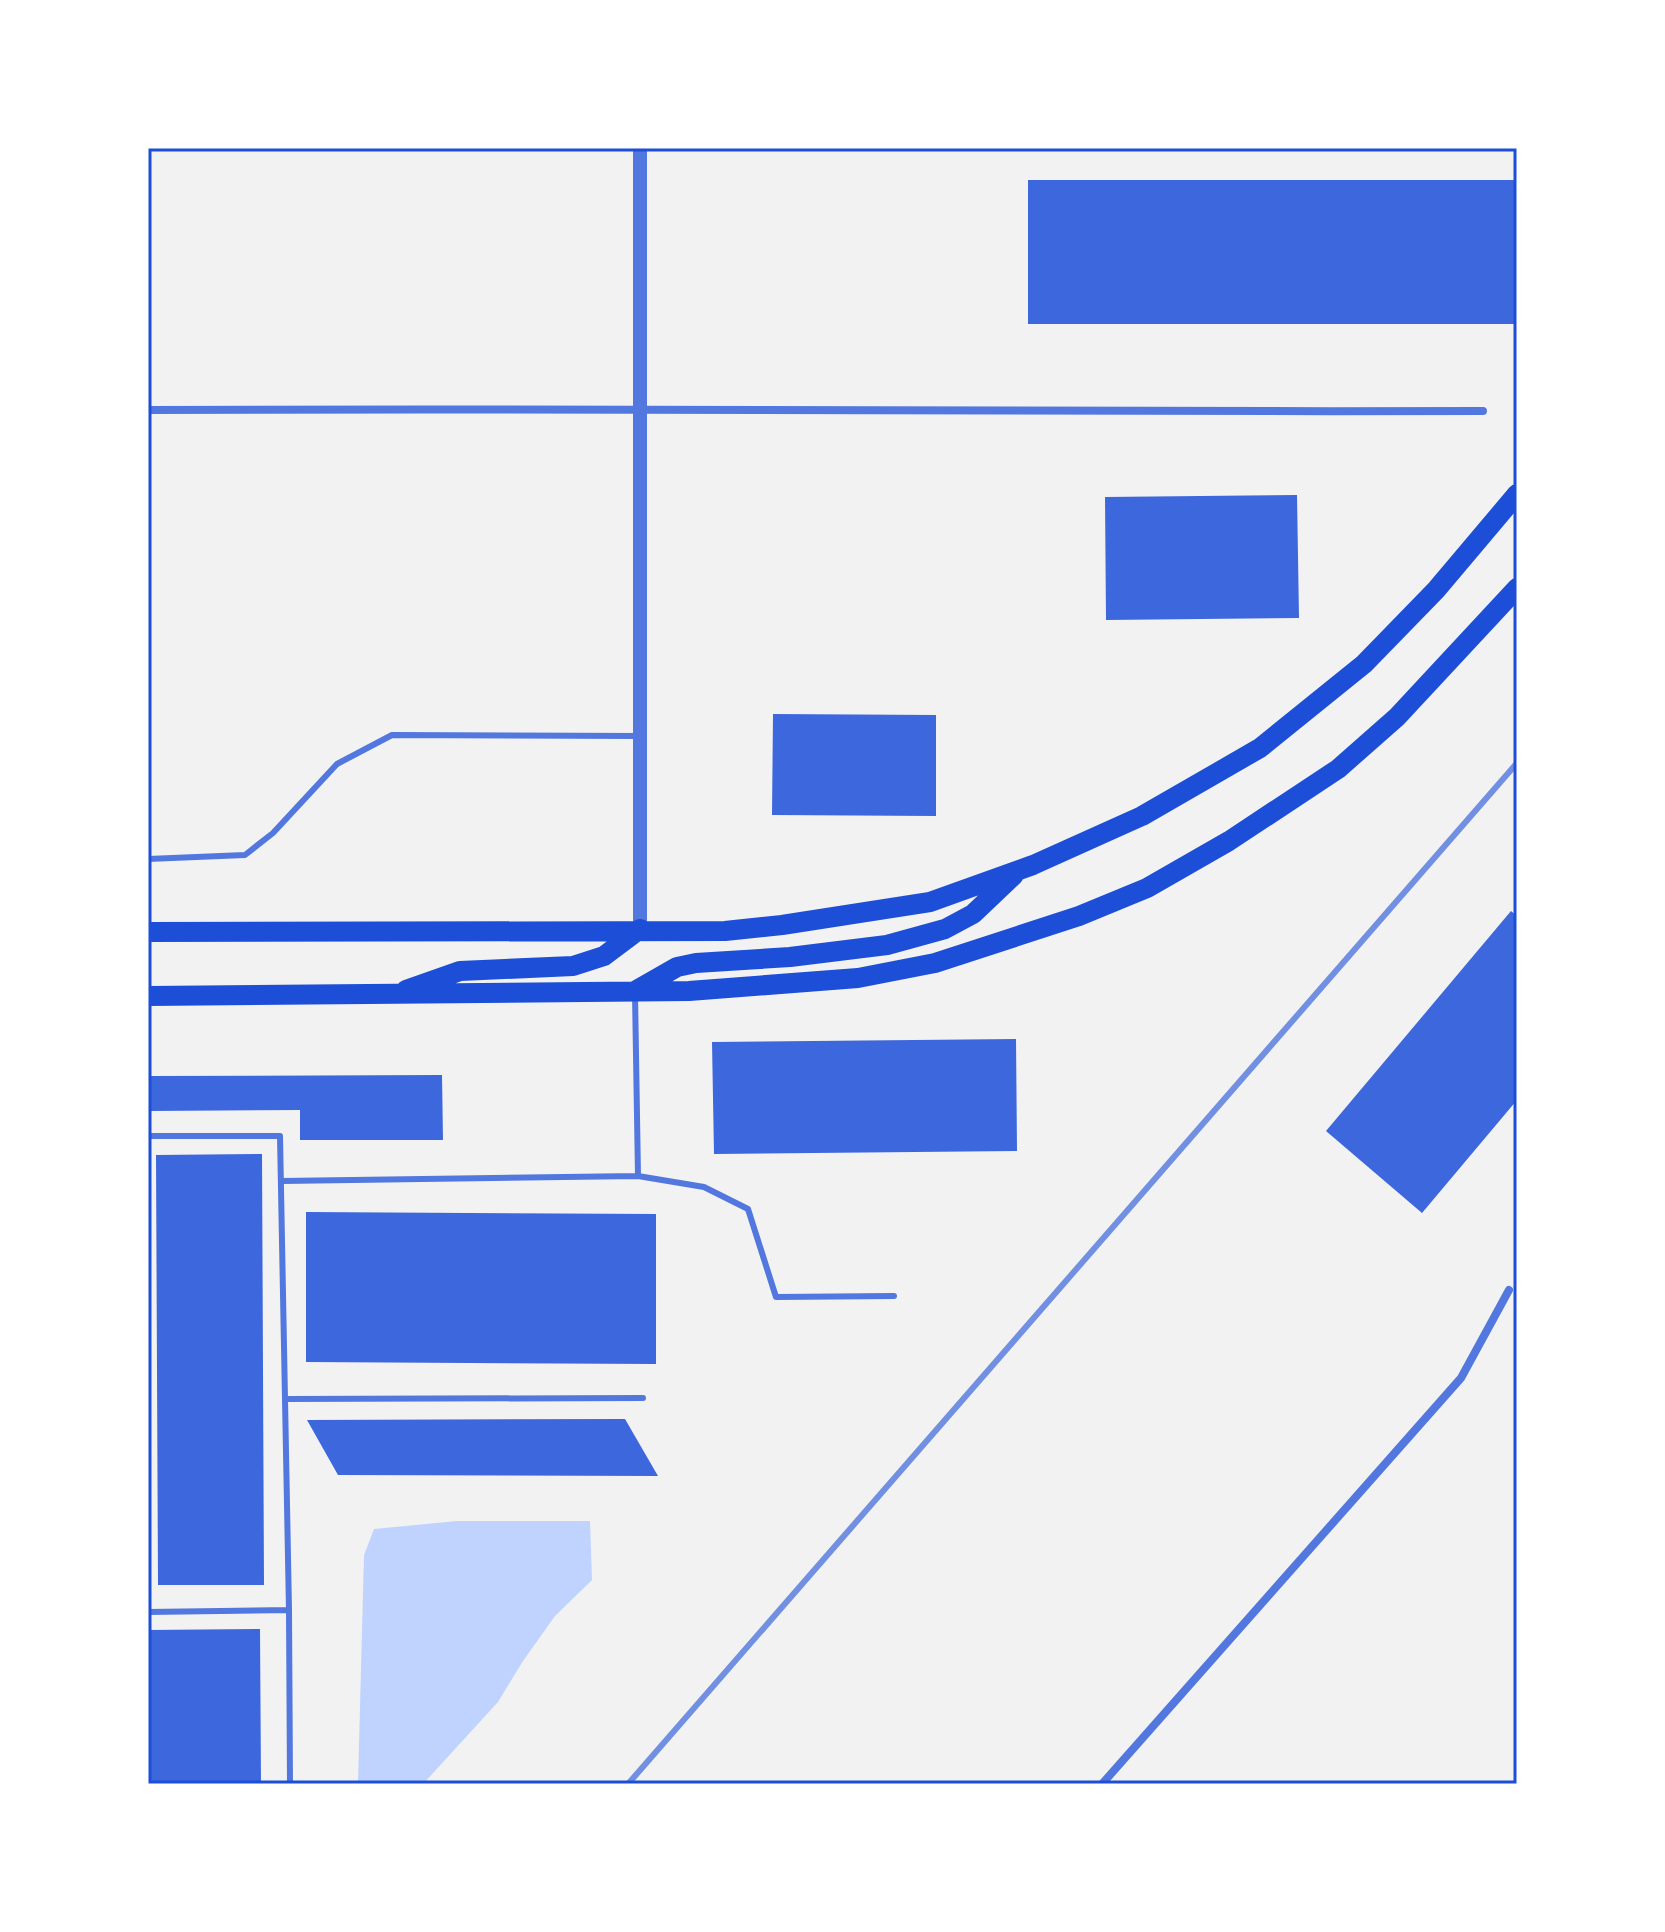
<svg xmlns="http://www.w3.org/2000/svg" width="1665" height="1932" viewBox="0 0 1665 1932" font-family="Helvetica,sans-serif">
  <rect width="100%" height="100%" fill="#f2f2f2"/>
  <!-- water -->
  <path fill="#bfd3fe" d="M457 1521H590L592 1580 555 1616 523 1661 498 1702 423 1784H358L364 1555 374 1529Z"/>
  <!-- building -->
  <path fill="#3d67dc" d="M1028 180H1517V324H1028Z
    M1297 495 1299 618 1106 620 1105 497Z
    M773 714 936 715V816L772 815Z
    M1511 911 1517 916V1100L1422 1213 1326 1131Z
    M1016 1039 1017 1151 714 1154 712 1042Z
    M442 1075 443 1140H300V1110L148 1111V1076Z
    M262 1154 264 1585H158L156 1155Z
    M306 1212 656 1214V1364L306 1362Z
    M625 1419 658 1476 338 1475 307 1420Z
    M260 1629 261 1784H148V1630Z"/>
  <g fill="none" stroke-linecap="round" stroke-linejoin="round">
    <!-- service -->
    <path stroke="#5277de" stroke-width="6" d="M148 859 245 855 273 833 337 764 392 735 640 736
      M635 994 638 1176 704 1187 748 1209 776 1297 894 1296
      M148 1136H280L289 1610 148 1612
      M282 1181 638 1176
      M286 1399 643 1398
      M289 1610 290 1784"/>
    <!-- minor -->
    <path stroke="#5277de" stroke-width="8" d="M148 410C593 408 1038 412 1483 411
      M1102 1784 1461 1378 1509 1290"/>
    <!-- tertiary -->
    <path stroke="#5277de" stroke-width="14" d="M640 148V929"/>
    <!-- primary -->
    <path stroke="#1d4ed8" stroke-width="20" d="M148 932 725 931 782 925 930 902 1033 865 1142 816 1260 748 1364 664 1436 590 1517 494
      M406 990 460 971 573 966 604 956 640 929
      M635 991 677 967 696 963 790 957 887 945 945 929 973 914 1014 875
      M148 996 689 991 858 978 935 963 1079 916 1147 888 1229 841 1338 769 1397 717 1517 588"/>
    <!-- rail -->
    <path stroke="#7290e2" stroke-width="6" d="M628 1784 1517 763"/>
  </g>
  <!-- border -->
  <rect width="1665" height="1932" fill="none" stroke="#ffffff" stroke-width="300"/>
  <rect x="150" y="150" width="1365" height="1632" fill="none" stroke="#1d4ed8" stroke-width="3"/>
</svg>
